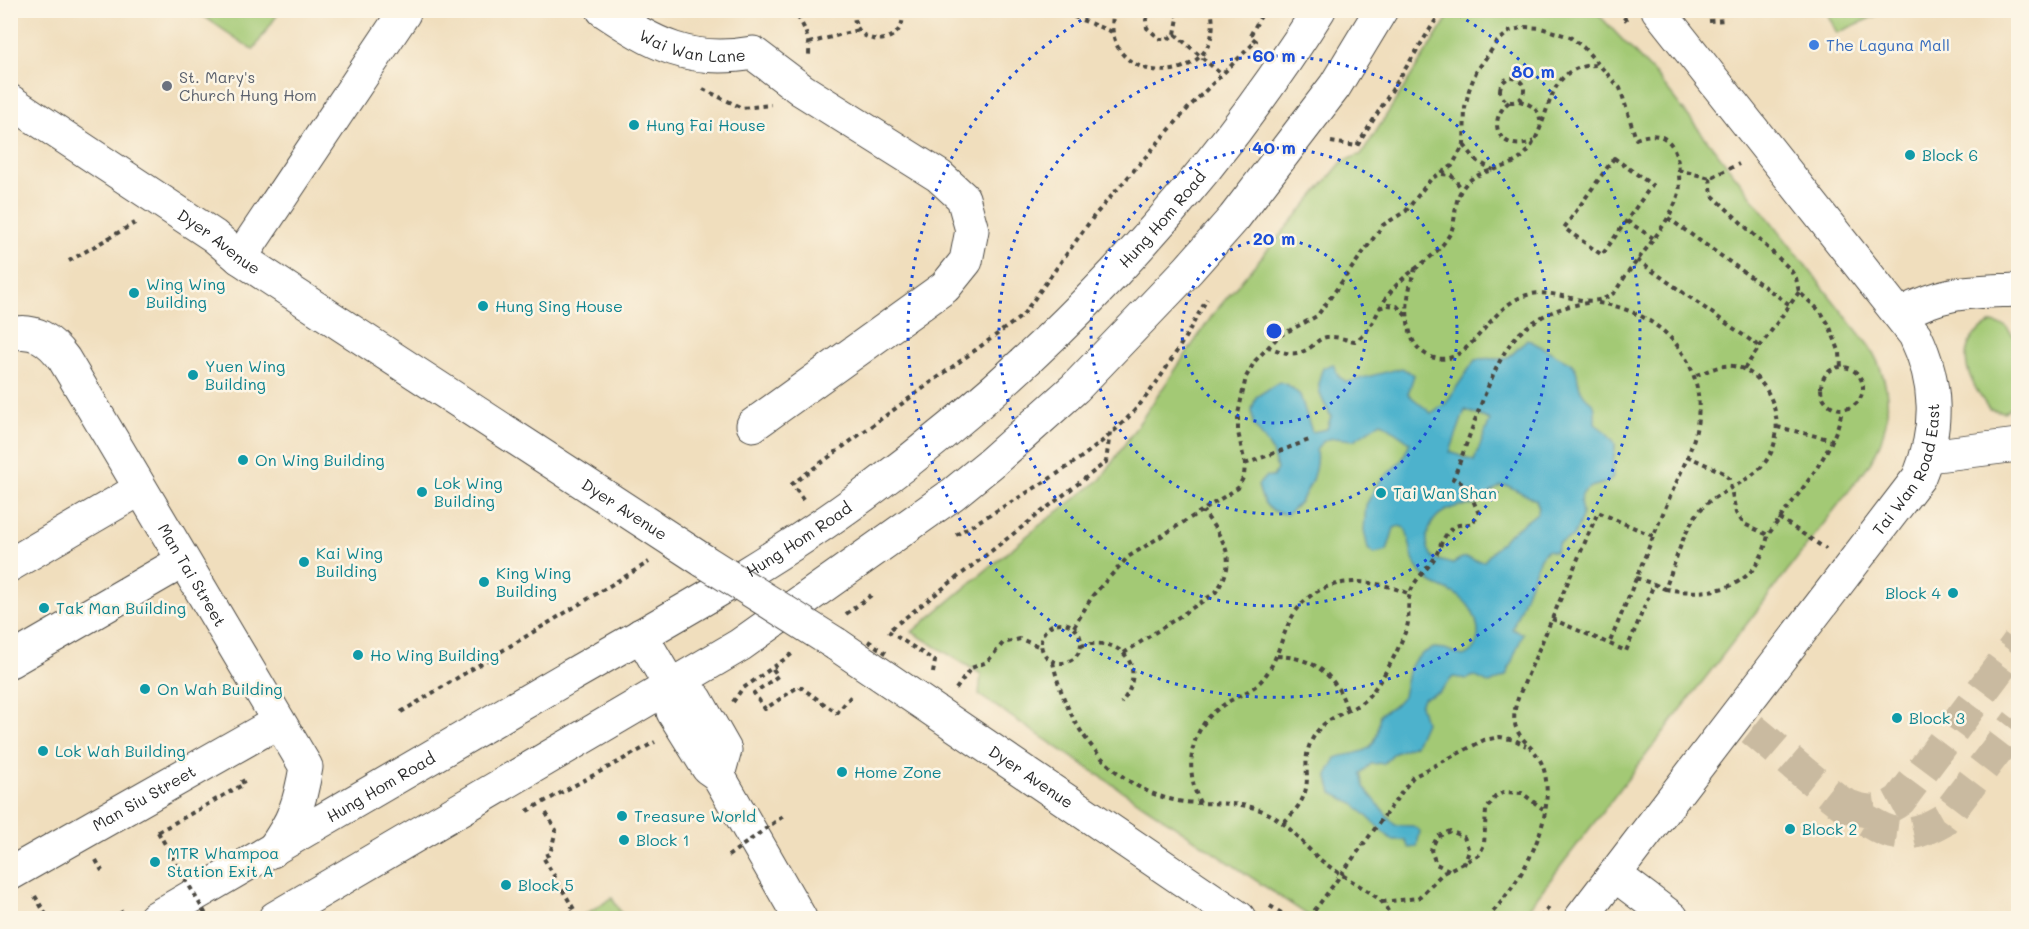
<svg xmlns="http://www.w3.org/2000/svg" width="2029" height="929" viewBox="0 0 2029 929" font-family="Mali,sans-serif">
  <rect width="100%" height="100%" fill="#fcf5e5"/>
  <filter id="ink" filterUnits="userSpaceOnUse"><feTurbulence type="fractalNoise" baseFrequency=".0167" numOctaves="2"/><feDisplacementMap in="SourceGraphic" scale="12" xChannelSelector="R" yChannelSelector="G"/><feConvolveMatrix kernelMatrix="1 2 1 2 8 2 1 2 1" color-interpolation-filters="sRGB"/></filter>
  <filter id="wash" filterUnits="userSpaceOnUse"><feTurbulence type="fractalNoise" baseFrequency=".008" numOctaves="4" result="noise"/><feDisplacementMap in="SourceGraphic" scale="24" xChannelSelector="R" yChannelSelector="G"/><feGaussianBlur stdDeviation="1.35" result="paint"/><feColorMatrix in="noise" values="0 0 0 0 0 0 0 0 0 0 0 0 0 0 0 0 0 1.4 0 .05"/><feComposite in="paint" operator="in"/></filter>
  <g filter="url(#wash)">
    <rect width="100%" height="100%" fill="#f0debd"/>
    <!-- green -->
    <path fill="#a3c974" stroke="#677a50" stroke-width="1.5" d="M196 11H280L253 50Z
      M1452 11H1595L1656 75 1869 346C1893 384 1893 423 1871 462L1521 918H1312L979 695 981 674 912 632 1040 525 1101 479 1214 313 1343 161 1362 154Z
      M1826 11H1886L1837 33Z
      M1992 323 2005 326 2018 341V404L2004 412 1989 409C1968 380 1949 343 1992 323Z
      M612 898 624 918H579Z"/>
    <!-- water -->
    <path fill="#4db2cc" stroke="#3c6e7c" stroke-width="1.5" fill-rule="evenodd" d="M1527 339 1571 363C1580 372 1576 380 1581 390 1591 409 1596 393 1595 424 1629 448 1609 446 1613 477 1605 488 1592 482 1584 492 1577 501 1582 506 1582 515 1582 521 1575 531 1573 537L1559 543 1555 552 1547 550 1540 558 1512 629 1523 634 1506 676 1490 684 1474 676 1467 679 1453 677 1439 692 1423 698 1420 705 1425 722 1415 745 1393 754 1384 763 1371 764 1361 773 1364 787 1395 825 1413 826 1420 831 1417 847 1409 848 1405 840H1392L1354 804 1332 793 1327 775 1336 758C1350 752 1370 756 1376 737 1379 730 1378 722 1380 714L1395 705 1403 696 1408 672 1414 661 1423 653 1434 648 1445 649 1463 656C1487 647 1479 613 1462 599 1448 586 1434 590 1420 572 1409 558 1412 542 1405 528L1399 526 1394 528 1387 551 1374 554 1368 549 1364 530 1366 505 1378 483 1402 460 1410 442 1381 422 1354 440C1339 439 1324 433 1316 451 1319 472 1305 502 1287 514 1268 513 1262 503 1258 485L1266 476 1273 477 1277 469 1271 449 1253 424 1252 409 1256 397 1279 382 1288 385 1300 395 1312 432 1327 429 1331 416C1321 399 1314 387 1323 368L1333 364 1339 377 1347 382 1402 368 1414 375 1408 394 1431 413 1446 403 1475 360C1485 357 1490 359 1500 359 1511 359 1519 347 1527 339ZM1465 410 1490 420 1474 461 1450 452ZM1502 486H1508L1536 500 1539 508 1537 513 1507 536 1484 561C1467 562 1469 551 1452 564L1434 559C1419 540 1430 515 1452 508 1460 505 1468 506 1475 504 1486 500 1491 489 1502 486Z"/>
  </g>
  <g filter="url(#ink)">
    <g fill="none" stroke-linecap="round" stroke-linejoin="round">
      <!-- minor-tunnel -->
      <path stroke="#c9baa0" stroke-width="33" stroke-dasharray="33 16" stroke-linecap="butt" d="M1752 729C1781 752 1863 829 1895 833 1912 836 1929 828 1943 820L2018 722
        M1844 804C1865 814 1881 814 1900 800L2018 643"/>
      <!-- minor casing -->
      <g stroke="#494641" stroke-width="35">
        <g id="minor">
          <path id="s1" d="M603 10C655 45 690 64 753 53L802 90 939 176 963 198 972 230 966 261 945 287 753 425"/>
          <path id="s2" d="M10 101 214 236 240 258 290 291 704 561"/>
          <path d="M240 258 404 13"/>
          <path d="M1901 314C1946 290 1970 292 2018 290"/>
          <path id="s3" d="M10 334C35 328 50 340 64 359L306 767C300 803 294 821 272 851"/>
          <path d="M1928 456 2018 445"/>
          <path d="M10 565 140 489"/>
          <path d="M641 635 671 687 673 712 708 768 718 775 800 918"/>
          <path id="s4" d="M836 644 1239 918"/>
          <path d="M10 661 183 561"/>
          <path d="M671 687 696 699 725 750 718 775"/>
          <path id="s5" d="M10 874 278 722"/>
          <path d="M1615 875 1672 918"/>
          <path id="s6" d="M1581 918 1919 477C1939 428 1938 383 1915 335L1658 10"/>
        </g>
      </g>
      <!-- major casing -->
      <g stroke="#494641" stroke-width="35">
        <g id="major">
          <path id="s7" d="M155 918C294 838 432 757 570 676 669 619 772 563 864 495 1043 363 1200 198 1319 10"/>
          <path d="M275 918 740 645 953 494 991 463 1075 388 1188 270 1234 218 1335 86 1381 10"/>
        </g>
      </g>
      <!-- path -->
      <path stroke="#494641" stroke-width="4" stroke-dasharray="4.5 4.5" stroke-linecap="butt" d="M791 10C804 21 810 40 809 55
        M854 10C851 52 910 47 902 10
        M1057 10 1112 32
        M1114 10C1096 91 1229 91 1211 10
        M1153 10 1146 20 1147 28 1160 39H1168L1175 34 1178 18 1173 10
        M1618 10 1627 21
        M1709 21 1726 20
        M1175 34 1222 75
        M809 43 858 30
        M1500 90a12 12 0 1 1 24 0a12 12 0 1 1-24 0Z
        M703 89 742 108 771 105
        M1519 101C1532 104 1542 111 1540 126
        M1509 102C1483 124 1503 155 1534 141
        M1331 142 1357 146 1442 10
        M1464 145 1476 160 1493 170
        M1614 158 1652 185 1602 255 1564 228Z
        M1678 170 1710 178 1739 164
        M1442 174 1451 175 1462 189
        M1710 178 1712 195 1790 269 1796 278 1799 292 1821 312 1829 325 1840 353 1841 367
        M1668 218 1790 305
        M1627 221 1653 238
        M1637 260 1760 347
        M69 261 135 223
        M1598 303C1656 310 1705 356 1698 418 1695 448 1678 476 1667 504 1647 550 1629 597 1609 644
        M1379 308 1388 305 1397 306 1407 317
        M1267 346C1282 353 1296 358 1311 347 1317 342 1320 338 1327 337 1337 336 1346 340 1355 341 1373 331 1378 306 1392 290 1408 270 1435 259 1448 237 1458 223 1452 204 1462 189 1479 163 1511 176 1530 148 1553 114 1545 64 1599 65
        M1821 388a21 21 0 1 1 42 0a21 21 0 1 1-42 0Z
        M1744 369 1799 292
        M1777 427 1833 440
        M1687 456 1724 473 1729 479 1736 513 1744 524 1768 535
        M1245 464 1312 439
        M803 500 792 484 1022 316 1094 216 1191 105 1256 41 1250 36 1264 10
        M1779 518 1826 549
        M956 535C1017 497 1095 459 1141 403 1167 371 1187 334 1207 299
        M1636 578 1654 584
        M1665 589C1713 597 1757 590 1768 535 1795 496 1833 457 1842 410
        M846 614 874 593
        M1552 619 1626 651 1654 584 1665 589C1676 562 1683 528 1703 507 1723 487 1753 483 1768 458 1788 427 1772 373 1733 366 1720 364 1706 372 1694 376
        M1041 643a20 20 0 1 1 40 0a20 20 0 1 1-40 0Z
        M1074 627 1093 595 1128 557 1238 488 1244 476 1245 464 1238 432V414L1246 377 1255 361 1279 336 1317 316 1383 225 1406 211 1431 179 1452 166 1464 144 1465 108 1469 90 1476 72 1497 42 1510 31 1525 27 1541 28 1570 37 1583 47 1620 88 1636 139C1666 127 1678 146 1679 173 1679 180 1681 189 1678 196 1666 231 1634 260 1615 292 1588 314 1559 286 1527 295 1496 304 1483 338 1458 354 1441 365 1419 356 1412 338 1403 314 1408 289 1416 266
        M1081 646C1122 634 1149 669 1121 703
        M1124 653 1215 593C1240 559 1224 541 1203 511
        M1277 656C1313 657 1337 675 1347 710
        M1053 662C1066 727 1114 793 1185 802 1212 805 1239 800 1265 812 1287 822 1297 838 1313 853 1332 872 1359 883 1380 900 1386 905 1388 913 1393 918
        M773 669 778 676 754 693 765 709 799 686 837 713 852 695
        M933 673 935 661 888 631 1106 462 1110 432
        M956 689 971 668 987 662 1003 643 1020 639 1041 647
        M733 702 742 689 792 654
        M401 712 649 562
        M1200 803C1184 769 1189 728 1222 706 1234 697 1249 693 1260 682 1276 665 1279 645 1288 625 1311 574 1365 575 1410 594
        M527 811 655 742
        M546 813 556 830 550 854 543 857 575 911 563 918
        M1284 822C1325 784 1294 769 1314 736 1326 716 1344 715 1361 703 1378 691 1399 649 1406 630 1411 617 1406 606 1410 594 1414 578 1428 570 1435 557 1440 548 1443 536 1451 529 1457 523 1464 526 1472 523L1479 514 1466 484 1453 479C1468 444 1491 365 1514 339 1534 317 1560 306 1588 303
        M158 832 244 784 241 778
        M96 860 102 871
        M1449 870 1436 864 1431 850 1437 837 1450 831 1464 837 1469 851 1464 865
        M35 896 48 918
        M1382 902 1418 898 1443 873 1479 855 1484 845 1486 810 1496 796 1504 792 1522 793 1543 809
        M1270 906 1290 918
        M112 918 124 911
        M1309 918 1413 777 1484 740 1500 737 1515 740 1526 746
        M1487 918C1520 884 1555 825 1545 774 1538 738 1500 742 1520 693L1598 512 1653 536
        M1540 918 1551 905"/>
      <!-- minor -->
      <use href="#minor" stroke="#fff" stroke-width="33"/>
      <!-- major -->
      <use href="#major" stroke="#fff" stroke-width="33"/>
      <!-- minor-bridge casing -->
      <g stroke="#494641" stroke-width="35" stroke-linecap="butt">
        <path id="minor-bridge" d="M704 561 836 644"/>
      </g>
      <!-- path-bridge -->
      <path stroke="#494641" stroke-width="4" stroke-dasharray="4.5 4.5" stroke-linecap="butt" d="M868 641 886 653
        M158 832 208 918
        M728 856 786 814"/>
      <!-- minor-bridge -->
      <use href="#minor-bridge" stroke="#fff" stroke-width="33"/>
    </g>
  </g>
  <!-- distance rings -->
  <g fill="none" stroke="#1d4ed8" stroke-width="3" stroke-dasharray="3 6">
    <circle cx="1274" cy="331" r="92"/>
    <circle cx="1274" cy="331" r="183"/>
    <circle cx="1274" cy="331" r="275"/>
    <path d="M1451 11A366 366 0 1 1 1097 11"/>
  </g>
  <!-- markers -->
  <circle fill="#3f7fe0" stroke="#fcf5e5" stroke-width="2" cx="1814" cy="45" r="6"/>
  <circle fill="#6b7280" stroke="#fcf5e5" stroke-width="2" cx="167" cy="86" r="6"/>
  <g fill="#0f9aa8" stroke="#fcf5e5" stroke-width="2">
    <circle cx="634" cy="125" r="6"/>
    <circle cx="1910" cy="155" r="6"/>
    <circle cx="134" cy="293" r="6"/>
    <circle cx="483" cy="306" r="6"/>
    <circle cx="193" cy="375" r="6"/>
    <circle cx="243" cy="460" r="6"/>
    <circle cx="422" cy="492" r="6"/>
    <circle cx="1381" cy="493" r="6"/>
    <circle cx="304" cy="562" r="6"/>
    <circle cx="484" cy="582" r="6"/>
    <circle cx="1953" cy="593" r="6"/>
    <circle cx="44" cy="608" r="6"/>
    <circle cx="358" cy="655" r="6"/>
    <circle cx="145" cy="689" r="6"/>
    <circle cx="1897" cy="718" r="6"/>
    <circle cx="43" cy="751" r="6"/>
    <circle cx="842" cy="772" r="6"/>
    <circle cx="622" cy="816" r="6"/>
    <circle cx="1790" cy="829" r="6"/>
    <circle cx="624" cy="840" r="6"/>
    <circle cx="155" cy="862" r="6"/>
    <circle cx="506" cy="885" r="6"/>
  </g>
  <g text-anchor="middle" stroke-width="5" stroke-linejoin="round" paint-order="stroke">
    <!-- street labels -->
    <g font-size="16" fill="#2b2b2b" stroke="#fcf5e5">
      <text dy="6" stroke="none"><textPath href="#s1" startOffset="99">Wai Wan Lane</textPath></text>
      <text dy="6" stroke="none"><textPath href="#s7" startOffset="1233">Hung Hom Road</textPath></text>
      <text dy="6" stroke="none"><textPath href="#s2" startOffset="252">Dyer Avenue</textPath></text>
      <text dy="6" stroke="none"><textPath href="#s6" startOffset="558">Tai Wan Road East</textPath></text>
      <text dy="6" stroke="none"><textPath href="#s2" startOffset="738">Dyer Avenue</textPath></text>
      <text dy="6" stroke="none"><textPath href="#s7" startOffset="747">Hung Hom Road</textPath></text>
      <text dy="6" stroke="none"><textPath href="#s3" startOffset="315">Man Tai Street</textPath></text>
      <text dy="6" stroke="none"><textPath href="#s4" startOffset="236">Dyer Avenue</textPath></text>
      <text dy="6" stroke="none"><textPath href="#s7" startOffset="261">Hung Hom Road</textPath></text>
      <text dy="6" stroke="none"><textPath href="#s5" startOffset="154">Man Siu Street</textPath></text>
    </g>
    <!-- shop labels -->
    <g font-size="16" fill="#366cbe" stroke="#fcf5e5" text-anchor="start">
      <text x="1826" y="51">The Laguna Mall</text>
    </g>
    <!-- worship labels -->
    <g font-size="16" fill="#5b616d" stroke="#fcf5e5" text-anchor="start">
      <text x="179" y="83">St. Mary's<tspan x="179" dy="18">Church Hung Hom</tspan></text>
    </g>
    <!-- culture labels -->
    <g font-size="16" fill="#0d838f" stroke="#fcf5e5" text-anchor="start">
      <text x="646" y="131">Hung Fai House</text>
      <text x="1922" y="161">Block 6</text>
      <text x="146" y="290">Wing Wing<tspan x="146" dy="18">Building</tspan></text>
      <text x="495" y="312">Hung Sing House</text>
      <text x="205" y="372">Yuen Wing<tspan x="205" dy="18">Building</tspan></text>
      <text x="255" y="466">On Wing Building</text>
      <text x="434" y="489">Lok Wing<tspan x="434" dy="18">Building</tspan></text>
      <text x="1393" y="499">Tai Wan Shan</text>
      <text x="316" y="559">Kai Wing<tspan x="316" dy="18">Building</tspan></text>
      <text x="496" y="579">King Wing<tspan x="496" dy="18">Building</tspan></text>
      <text x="1941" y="599" text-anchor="end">Block 4</text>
      <text x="56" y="614">Tak Man Building</text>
      <text x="370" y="661">Ho Wing Building</text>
      <text x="157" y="695">On Wah Building</text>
      <text x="1909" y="724">Block 3</text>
      <text x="55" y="757">Lok Wah Building</text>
      <text x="854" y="778">Home Zone</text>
      <text x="634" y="822">Treasure World</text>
      <text x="1802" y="835">Block 2</text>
      <text x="636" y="846">Block 1</text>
      <text x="167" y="859">MTR Whampoa<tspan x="167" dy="18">Station Exit A</tspan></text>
      <text x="518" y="891">Block 5</text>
    </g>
  </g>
  <circle cx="1274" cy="331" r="9" fill="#1d4ed8" stroke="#fcf5e5" stroke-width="3"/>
  <g font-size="18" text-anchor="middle" font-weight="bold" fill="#1d4ed8" stroke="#fcf5e5" stroke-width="5" stroke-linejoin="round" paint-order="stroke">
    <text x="1274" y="62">60 m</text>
    <text x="1533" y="78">80 m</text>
    <text x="1274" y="154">40 m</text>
    <text x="1274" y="245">20 m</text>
  </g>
  <!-- margin -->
  <rect width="2029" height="929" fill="none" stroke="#fcf5e5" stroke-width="36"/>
</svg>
